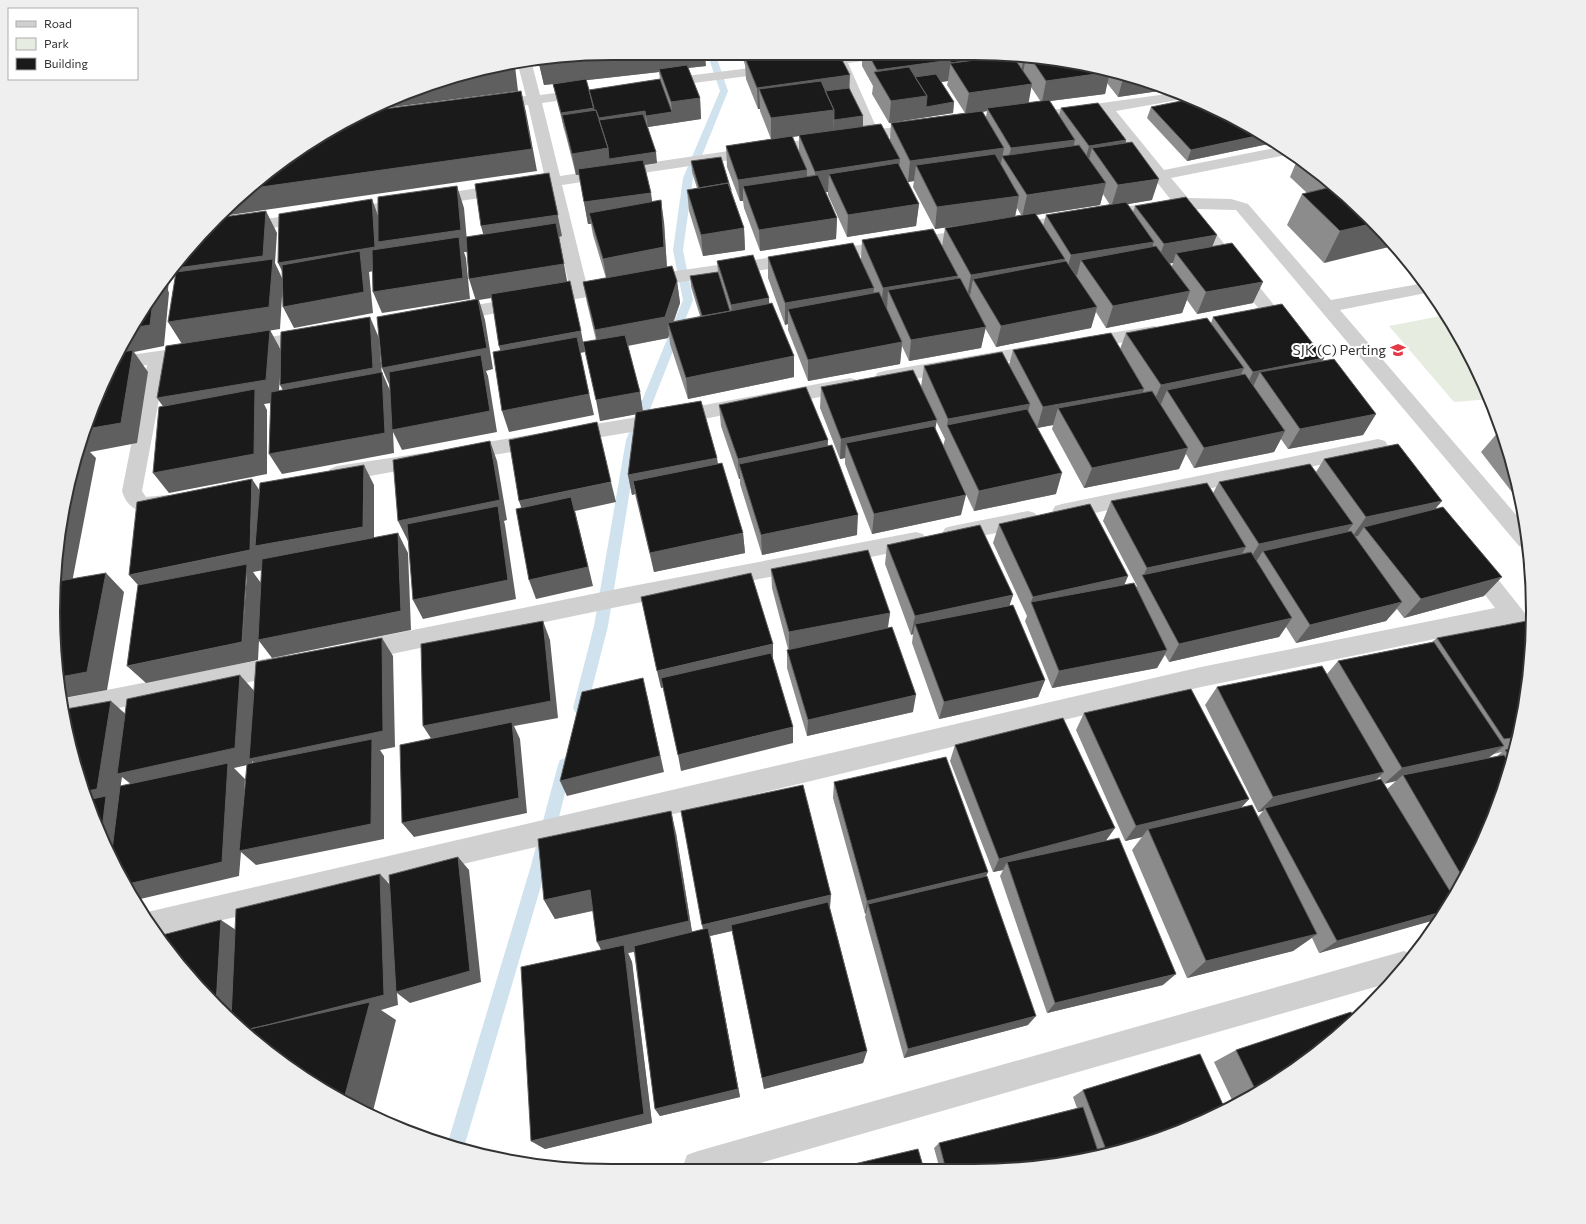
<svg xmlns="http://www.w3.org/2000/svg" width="1586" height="1224" viewBox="0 0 1586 1224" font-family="Commissioner,sans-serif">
  <rect width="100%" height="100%" fill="#fff"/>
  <!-- green -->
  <path fill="#e6ecdf" d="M1446 315 1491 398V399L1454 402 1389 326Z"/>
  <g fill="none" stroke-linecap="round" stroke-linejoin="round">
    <!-- stream -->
    <path fill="#cfe2ee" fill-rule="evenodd" d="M707 53H715L728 91 693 178 683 250 693 300 638 440 608 626 587 708 585 712 580 714 575 712 573 708 594 626 626 440 683 300 673 250 683 178 720 91Z
      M565 758 570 760 572 765 546 869 465 1144 464 1146 448 1142 530 869 558 765 560 760Z"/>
    <!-- minor -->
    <path fill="#d0d0d0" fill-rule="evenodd" d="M833 54H841L844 56 893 54 891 57 886 58 848 63 877 129 920 125 925 126 927 129 925 132 872 139 562 185 587 286 615 281 621 283 624 287 621 291 452 321 446 319 443 315 446 311 452 309 570 289 547 188 346 218 340 216 338 213 340 210 346 208 545 178 528 105 493 109 488 108 486 105 488 102 493 101 526 96 518 65 532 64 540 95 586 89 591 90 593 93 591 96 586 97 542 103 560 176 863 131 835 65 813 68 808 67 806 64 808 61 831 57Z
      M775 65 780 66 782 69 780 72 662 87 657 86 655 83 657 80 662 79Z
      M1174 93 1189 98 1116 111 1164 170 1280 147 1291 154 1171 178 1188 198 1231 199 1248 204 1331 300 1424 283 1431 292 1340 310 1524 524 1527 548 1519 546 1236 210 1196 209 1291 326 1294 330 1291 334 1285 336 1279 334 1178 208 1013 233 1007 232 1005 228 1007 224 1013 223 1171 200 1102 113 1027 121 1022 120 1020 117 1022 114Z
      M308 213 314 214 316 218 314 222 243 232 237 231 235 227 237 223 243 222Z
      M973 229 979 230 981 234 979 238 647 287 641 285 638 281 641 277 647 275Z
      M1154 326 1160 328 1163 332 1160 336 1085 349 1079 347 1076 343 1079 339 1085 337Z
      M311 331 317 333 320 337 317 341 246 352 240 350 237 346 240 342 246 340Z
      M1041 344 1047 346 1050 350 1047 354 884 385 877 383 875 378 877 373 884 371Z
      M194 346 200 348 203 352 200 356 166 362 142 491 146 497 167 495 174 497 177 503 174 509C153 515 129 516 122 491L147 365 110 370 116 357Z
      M850 378 857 380 859 385 857 390 656 428 463 460 456 458 453 453 456 448 463 446 656 414Z
      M1378 439 1385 441 1388 446 1385 451 1062 520 1055 518 1052 512 1055 506 1062 504Z
      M423 453 430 455 433 460 430 465 337 482 330 479 327 474 330 469 337 466Z
      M1028 511 1035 513 1038 519 1035 525 952 542 945 540 942 534 945 528 952 526Z
      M916 532 923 534 926 540 923 546 916 548 622 606 358 661 350 658 347 651 350 644 358 641 622 588Z
      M1473 555 1481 558 1532 622 1530 646 1523 644 1508 624 1201 687 562 841 158 935 147 922 143 913 1201 667 1495 608 1462 564 1465 558Z
      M285 655 293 658 296 665 293 672 285 675 68 718 64 698H66Z
      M1404 951 1412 955 1389 983 750 1166H683L687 1155 698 1151Z"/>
  </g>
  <!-- wall -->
  <path fill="#8c8c8c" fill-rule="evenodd" d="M741 53H770V55H771V53L839 54 850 89 863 126 890 140 891 123 965 113 947 85 948 81 941 82 954 102 953 113 889 123 872 94 873 86 862 66V54H1005L1006 56 1008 55 1007 54H1010L1119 72 1166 90 1118 97 1107 83 1105 94 1050 101 1059 115 1061 108 1126 140V143L1152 200 1128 204 1133 212 1135 206 1212 247 1253 303 1197 314 1187 300 1182 313 1106 328 1096 312 1091 328 996 347 985 328 981 348 909 361 902 346 900 364 808 381 788 330V324L785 325 768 278V257L861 259 862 240 942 246 945 228 975 223 935 229 913 187 914 181 908 182 899 164V166L919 204 916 226 847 237 828 195V192H825L837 218 836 239 760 251 744 208 743 201H740L727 167 726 146 771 139 760 111V109H758L746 79 745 65ZM1031 87 1041 102 1028 103ZM987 111 986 117 983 112ZM799 136V152L793 137ZM1103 194 1110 205 1046 215 1043 226 1036 215 1100 205ZM1017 208 1021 215 1015 216ZM1170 263H1173L1172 266Z
    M539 63 706 66 688 68 700 98 701 119 648 127 657 163 644 165 652 201 664 222 667 267 677 281 680 303 674 321 700 316 691 287 690 276 718 272 717 261 769 303 794 377 688 399 670 344 669 335 668 338 628 346 640 392 643 411 717 458 718 464 743 533 745 553 654 572 635 494 632 495 628 475 636 414 600 421 596 340 587 303 583 282 606 278 593 235 591 224H588L579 175H576L558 105 553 84 544 85ZM659 72 660 79 589 90 586 80Z
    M1151 107 1221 111 1273 143 1187 161 1147 118Z
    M1298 158 1314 168 1369 217 1324 263 1287 225 1302 194 1307 193 1290 177Z
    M691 161 731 190 744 228 745 250 703 256 689 211 687 190 697 188 692 172Z
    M1213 317 1324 358 1322 361 1376 414 1363 435 1288 449 1281 439 1274 452 1194 468 1186 454 1179 469 1084 488 1052 429 1053 425 1037 428 1056 494 974 511 943 446 945 439 936 421 935 429 961 515 872 534 845 464V458L840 459 820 408 821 387H921L924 366 1009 365 1013 350 1120 349 1126 333 1211 323Z
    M719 405 828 440 827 446 857 535 762 555 740 484V479H739L721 426Z
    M1500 430 1520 495 1515 496 1481 452Z
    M1324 459 1436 508 1484 596 1404 618 1397 609 1386 621 1296 643 1286 627 1279 637 1169 662 1165 655 1157 668 1052 688 1025 621 1027 616 993 543 999 524 1128 576 1124 585 1136 587 1137 586 1103 521 1111 501 1213 493 1219 482 1316 472Z
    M887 545 1013 595 1009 606 1045 680 1038 697 939 719 912 643 913 634 911 635 885 564Z
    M771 569 890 613 888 628 913 712 807 736 787 668V650L788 649 772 588Z
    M1437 638 1522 721 1490 826 1442 917 1438 919 1319 953 1312 938 1293 951 1187 978 1132 850 1142 837 1125 841 1076 730 1084 713 1249 799 1241 808 1258 817 1263 811 1258 812 1205 705 1217 687 1327 674 1338 661 1432 642ZM1502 752 1496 757 1488 758 1494 754ZM1380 777 1381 779 1375 781ZM1396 781 1387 789 1384 783Z
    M955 745 1106 841 1163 985 1047 1013 1000 876 1003 870 993 872 950 761Z
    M834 782 988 872 986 876 1028 1025 904 1058 865 917 866 913 865 914 833 798Z
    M676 833 692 932 830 908 867 1051 863 1063 764 1089 732 931 710 936 740 1097 660 1116 655 1109 634 952 628 953 632 962 652 1123 545 1149 531 1141 601 950 593 911 555 919 544 900Z
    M1236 1050 1284 1077 1233 1102 1214 1062Z
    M1083 1090 1154 1141 1047 1166H939L934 1148 939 1143 1077 1108 1073 1097Z"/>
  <!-- shaded-wall -->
  <path fill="#5f5f5f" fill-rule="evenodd" d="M632 53H705L706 66 660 71 659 69V72L544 85 539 64Z
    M751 53H770L771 62 745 58V54Z
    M1024 56 1026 57 1023 73H1021Z
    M951 60 948 81 913 86 877 77V70Z
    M515 66 518 91 378 109 455 77Z
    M1110 72 1105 94 1042 102 1046 81Z
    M850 75 849 97 759 89 760 109H758L757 88Z
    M1124 75H1127L1166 90 1118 97Z
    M1032 84 1028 106 987 108V111L965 114 969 93Z
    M521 91 526 112 537 171 223 216 221 213 254 188Z
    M927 96 954 102 953 113 889 123 891 101Z
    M700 98 701 119 648 127 646 116 672 112 671 102Z
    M594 108 645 111 646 122 601 129 562 115 565 135 561 113Z
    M834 110 833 131 771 140V118Z
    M863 116V127L833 131 834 120Z
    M1261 135 1273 143 1187 161 1191 150Z
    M1075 140 1070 161 1007 164 1011 148Z
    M1126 140 1120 162 1092 148 1087 167 1083 168 1089 146Z
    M608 148 656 152 657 163 576 175 572 154Z
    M1004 148 1000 169 916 165 914 181 908 182 910 161Z
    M900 159 898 181 829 174 828 192 815 194V172Z
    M807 170V192L743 186V201H740L738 180Z
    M549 173 562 236 559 237 568 286 479 300 485 320 493 369 486 371 488 376 497 432 402 450 393 432 394 453 282 474 269 454 292 406 280 385 370 317 379 338 383 389 382 372 391 393V389L382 368 476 301 469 279 487 248 481 226Z
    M1159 179 1152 200 1111 207 1118 185Z
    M1106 183 1100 205 1022 217 1027 195Z
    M457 186 464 208 468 252H464L466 258 470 299 382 313 373 292 383 269 369 272 373 313 294 328 283 307 289 285 278 263 372 199 380 221Z
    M651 193 654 215 589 213 591 224H588L584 202Z
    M1019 196 1015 217 935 229 937 207Z
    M661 200 664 222 667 269 607 281 603 259Z
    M919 204 916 226 847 237 848 215Z
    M266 211 277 233 275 263 283 280 280 329 182 344 168 322 185 290 174 272 177 268Z
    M837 218 836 239 760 251 759 230Z
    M1375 223 1393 246 1324 263 1340 231Z
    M744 228 745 250 703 256 701 235Z
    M1217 235 1208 257 1176 253 1173 263 1156 266 1164 244Z
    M1154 242 1146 264 1081 260 1077 275 1065 277 1071 255Z
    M1065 259 1059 280 973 279 970 296 967 297 971 275Z
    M958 276 954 297 888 290 887 309 881 310 883 288Z
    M169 279 168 290 169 293 164 346 134 352 148 372 137 443 90 452 96 458 69 598 57 600 64 503 86 429 117 355 128 333Z
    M677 281 680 303 670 331 668 323 669 335 668 338 599 351 595 330Z
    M1263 282 1253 303 1197 314 1206 292Z
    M874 288 872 310 788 309V324L785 325V303Z
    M1190 291 1182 313 1106 328 1113 306Z
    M769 298 770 320 732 315 731 305Z
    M1097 307 1091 328 996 347 1001 326Z
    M986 327 981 348 909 361 911 340Z
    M270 330 282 352 278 402 264 404 267 410V474L169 493 153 473 172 419 157 398Z
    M581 331 585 352 580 353 594 415 509 432 502 411 505 367 499 346Z
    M902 342 900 364 808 381V360Z
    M794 356V377L688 399 686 378Z
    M1324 358 1312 379 1260 372 1251 391 1243 393 1253 372Z
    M1244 368 1234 390H1167L1161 404 1152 406 1161 385Z
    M1144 389 1136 410 1058 408 1053 425 1037 428 1043 407Z
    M640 392 643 413 600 421 596 400Z
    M1030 404 1025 425 947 426 948 419Z
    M1376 414 1363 435 1288 449 1300 429Z
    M937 420 933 441 846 443 845 458 840 459 841 439Z
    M1285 431 1274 452 1194 468 1204 448Z
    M828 440 827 461 739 464 740 479H739L738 459Z
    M490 441 497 461 507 520 504 521 505 525 516 599 423 619 413 600 500 522 408 541 398 521Z
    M1188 448 1179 469 1084 488 1092 468Z
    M717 458 719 479 633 481 635 494 632 495 628 475Z
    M364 465 374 485V547L269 565 264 560V570L253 572 261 583 259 639 401 611 398 533 408 553 411 630 272 658 259 641 258 660 146 683 127 666 242 642 247 573 146 594 129 575 250 550 252 479 266 500 265 544 363 527Z
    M1062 473 1056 494 974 511 979 491Z
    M611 482 616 502 575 511 593 586 536 599 529 580 526 521 519 501Z
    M966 495 961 515 872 534 874 514Z
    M1442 501 1425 521 1364 527 1358 536 1352 537 1366 517Z
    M858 515 857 535 762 555 761 535Z
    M1353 524 1338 544 1263 551 1256 562 1247 564 1259 544Z
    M743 533 745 553 654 572 650 553Z
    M1246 547 1234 566 1143 576 1147 568Z
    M106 573 124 592 107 690 64 698 60 677Z
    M1128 576 1120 595 1031 602 1033 597Z
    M1502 577 1484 596 1404 618 1421 599Z
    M1013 595 1007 613 915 624 913 634 911 635 915 616Z
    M1402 602 1386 621 1296 643 1310 625Z
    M890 613 887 631 789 651V632Z
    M1292 618 1279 637 1169 662 1179 644Z
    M543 621 550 640 558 718 514 726 520 739 527 813 414 837 402 823 434 743 423 726Z
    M382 638 393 656 395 747 380 750 384 756V839L256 865 241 852 239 876 136 900 128 884 137 789 122 777 118 804 120 868 83 792 111 701 130 718 240 675 256 693ZM252 761 265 774 241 851 245 779 234 768 252 764Z
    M773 644V662L661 688 657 671Z
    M1167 650 1157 668 1052 688 1059 671Z
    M1045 680 1038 697 939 719 944 702Z
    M647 695 664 772 567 796 560 781Z
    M916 695 913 712 807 736 808 720Z
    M793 727V743L681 771 678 755Z
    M1504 746 1483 762 1403 775 1396 781 1384 784 1402 768Z
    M1384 772 1367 788 1265 808 1263 811 1258 812 1273 797Z
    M1249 799 1235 814 1148 829 1142 837 1125 841 1136 826Z
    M671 811 676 833 693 938 628 953 632 962 652 1123 545 1149 531 1141 606 959 597 942Z
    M1115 828 1105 842 1007 862 1003 870 993 872 999 859Z
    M458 857 469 870 481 982 410 1003 397 993 398 1005 381 1010 396 1020 372 1115 344 1099 258 1041 380 874 393 888Z
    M988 872 982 885 868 904 866 913 865 914 867 901Z
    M590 890 600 909 555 919 544 900Z
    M831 895 830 908 710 936 740 1097 660 1116 655 1109 705 938 702 925Z
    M1445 911 1442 917 1438 919 1319 953 1337 941Z
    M221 920 239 932 235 1022 216 1006Z
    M1317 934 1293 951 1187 978 1206 961Z
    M1176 974 1163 985 1047 1013 1055 1003Z
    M1036 1016 1028 1025 904 1058 908 1049Z
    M867 1051 863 1063 764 1089 762 1078Z"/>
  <!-- building -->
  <path fill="#1a1a1a" stroke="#5f5f5f" d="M612 53H632L539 64V63Z
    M781 54H839L850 75 757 88 745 58Z
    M868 54H947L951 60 877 70Z
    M947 54H1005L1006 56 952 63 950 62 951 60Z
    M1012 55 1032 84 969 93 950 63Z
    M1030 57 1109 70 1110 72 1046 81Z
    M687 65 700 98 671 102 659 69Z
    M513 66 514 70 455 77 467 72Z
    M909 67 927 96 891 101 874 72Z
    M936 74 954 102 926 107 927 96 915 77Z
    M586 79 594 108 561 113 553 84Z
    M660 79 672 112 646 116 645 111 599 118 596 110H594L589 90Z
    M821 81 834 110 771 118 759 89Z
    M849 88 863 116 834 120V110L825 91Z
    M521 91 532 149 254 188 332 128 376 110Z
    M1191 99 1221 111 1261 135 1191 150 1151 107Z
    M1049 100 1075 140 1011 148 987 108Z
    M1098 103 1126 140 1089 146 1061 108Z
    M596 110 608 148 572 154 562 115Z
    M982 111 1004 148 910 161 891 123Z
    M643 114 656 152 609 159 608 148 599 120Z
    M881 124 900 159 815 172 799 135Z
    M792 136 807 170 738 180 726 146Z
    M1132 142 1159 179 1118 185 1092 148Z
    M1079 145 1106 183 1027 195 1002 156Z
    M995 154 1019 196 937 207 916 165Z
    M721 157 731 190 728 183 699 188 691 161Z
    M643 160 651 193 584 202 578 169Z
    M898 163 919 204 848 215 829 174Z
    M549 173 558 215 481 226 475 184Z
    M818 175 837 218 759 230 743 186Z
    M728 183 744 228 701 235 687 190Z
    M457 186 461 230 378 242V197Z
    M1335 186 1369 217 1375 223 1340 231 1302 194Z
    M1186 197 1217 235 1164 244 1135 206Z
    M372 199 375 247 278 263 279 214Z
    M661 200 664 247 603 259 589 213Z
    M1126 202 1154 242 1071 255 1046 215Z
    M266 211 263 256 177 268 216 218Z
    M1035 213 1065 259 971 275 945 228Z
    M556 223 564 264 469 279 466 237Z
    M933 229 958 276 883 288 862 240Z
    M459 237 463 278 373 292 372 250Z
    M853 243 874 288 785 303 768 257Z
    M1232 243 1263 282 1206 292 1176 253Z
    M1156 246 1190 291 1113 306 1081 260Z
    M360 251 364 292 283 307 282 265Z
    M753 255 769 298 731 305 717 261Z
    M273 259 269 307 168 322 176 272Z
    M1066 261 1097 307 1001 326 973 279Z
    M672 266 677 281 665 317 595 330 583 282Z
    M718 272 730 311 702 316 690 276Z
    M960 278 986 327 911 340 888 290Z
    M570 281 581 331 499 346 491 294Z
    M879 292 902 342 808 360 788 309Z
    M478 299 487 348 382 368 377 317Z
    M153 300 150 325 131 328Z
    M772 303 794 356 686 378 668 323Z
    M1282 304 1324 358 1253 372 1213 317Z
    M370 317 373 368 280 385 281 332Z
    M1207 318 1244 368 1161 385 1126 333Z
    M270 330 266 380 157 398 166 346Z
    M1111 333 1144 389 1043 407 1013 350Z
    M625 335 640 392 596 400 583 342Z
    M577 337 589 394 502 411 493 352Z
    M133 350 121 423 86 429 95 398 118 353Z
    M1002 352 1030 404 948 419 924 366Z
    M481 355 490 411 392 430 389 372Z
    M1334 359 1376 414 1300 429 1260 372Z
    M913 370 937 420 841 439 821 387Z
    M382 372 385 433 269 454 271 392Z
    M1245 374 1285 431 1204 448 1167 390Z
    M806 387 828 440 738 459 719 405Z
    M255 389 254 454 153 473 159 407Z
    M1152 391 1188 448 1092 468 1058 408Z
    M701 401 717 458 628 475 636 412Z
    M1027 409 1062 473 979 491 947 425Z
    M597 422 611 482 519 501 509 440Z
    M934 426 966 495 874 514 846 443Z
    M490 441 500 500 398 521 393 460Z
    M1398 444 1442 501 1366 517 1324 459Z
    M832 445 858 515 761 535 739 464Z
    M722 463 743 533 650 553 633 481Z
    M1310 464 1353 524 1259 544 1219 482Z
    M364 465 363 527 255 546 260 483Z
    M252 479 250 550 129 575 137 502Z
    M1207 483 1246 547 1147 568 1111 501Z
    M571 497 588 567 529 580 516 509Z
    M1090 504 1128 576 1033 597 999 524Z
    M498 506 508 580 413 600 407 524Z
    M1443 507 1502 577 1421 599 1364 527Z
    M980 525 1013 595 915 616 887 545Z
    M1351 531 1402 602 1310 625 1263 551Z
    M398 533 401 611 258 640 262 559Z
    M868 550 890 613 789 632 771 569Z
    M1251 552 1292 618 1179 644 1142 575Z
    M247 564 242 642 127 666 138 585Z
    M106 573 87 672 60 677 54 648 59 581Z
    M751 573 773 644 657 671 641 597Z
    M1134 583 1167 650 1059 671 1031 602Z
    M1013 605 1045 680 944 702 915 624Z
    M1532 620 1522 721 1518 737 1504 739 1437 638Z
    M543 621 551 701 423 726 421 644Z
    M892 627 916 695 808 720 787 650Z
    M382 638 383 731 249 759 256 662Z
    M1434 642 1504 746 1402 768 1338 661Z
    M771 653 793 727 678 755 661 678Z
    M1322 666 1384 772 1273 797 1217 687Z
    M240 675 235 748 117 774 127 699Z
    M643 678 660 756 560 781 582 692Z
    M1191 689 1249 799 1136 826 1084 713Z
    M111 701 97 789 83 792 66 709Z
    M1063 718 1115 828 999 859 955 745Z
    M512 722 519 798 402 823 400 745Z
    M372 739 371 824 239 851 247 764Z
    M1514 747 1511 758 1505 750Z
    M1504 755 1509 763 1490 826 1463 878 1403 775Z
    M946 757 988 872 867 901 834 782Z
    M228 763 222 862 128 884 112 850 120 786Z
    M1381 779 1453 896 1445 911 1337 941 1265 808Z
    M803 785 831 895 702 925 681 811Z
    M106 796 102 830 87 800Z
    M1252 805 1317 934 1206 961 1148 829Z
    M671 811 689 921 597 942 590 890 544 900 538 839Z
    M1119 838 1176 974 1055 1003 1007 862Z
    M458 857 470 971 396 992 389 875Z
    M380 874 384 995 267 1025 245 1030 231 1019 236 909Z
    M987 876 1036 1016 908 1049 868 904Z
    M828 902 867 1051 762 1078 731 925Z
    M221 920 216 1006 158 936Z
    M708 928 738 1089 655 1109 634 946Z
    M624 945 644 1114 531 1141 521 967Z
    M370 1002 344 1099 302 1077 245 1030Z
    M1351 1012 1355 1019 1284 1077 1256 1091 1236 1050Z
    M1200 1054 1224 1107 1154 1141 1107 1152 1083 1090Z
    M1083 1107 1099 1154 1047 1166H945L939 1143Z
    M918 1149 923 1166H850V1165Z
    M849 1164 850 1166H838Z"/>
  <!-- icons -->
  <defs>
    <g id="school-bare" transform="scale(1.2)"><path d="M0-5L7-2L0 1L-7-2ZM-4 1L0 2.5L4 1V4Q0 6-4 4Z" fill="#e63946" stroke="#fff" stroke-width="2.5" paint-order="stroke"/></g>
  </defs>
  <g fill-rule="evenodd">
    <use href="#school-bare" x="1398" y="350"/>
  </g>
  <g text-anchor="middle" stroke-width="4" stroke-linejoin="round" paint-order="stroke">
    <!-- poi labels -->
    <g font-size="14" fill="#333" stroke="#fff" text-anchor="end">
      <text x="1386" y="355">SJK (C) Perting</text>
    </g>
  </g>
  <!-- crop -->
  <path d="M0 0H1586V1224H0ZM612 60H974A552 552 0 0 1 1526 612V612A552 552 0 0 1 974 1164H612A552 552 0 0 1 60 612V612A552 552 0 0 1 612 60Z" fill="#efefef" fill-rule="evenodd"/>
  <path fill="none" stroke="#333" stroke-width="2" d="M612 60H974A552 552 0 0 1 1526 612V612A552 552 0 0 1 974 1164H612A552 552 0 0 1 60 612V612A552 552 0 0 1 612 60Z"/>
  <!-- legend -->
  <rect x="8" y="8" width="130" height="72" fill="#ffffff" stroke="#adadad"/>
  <rect x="16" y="21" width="20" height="6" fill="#d0d0d0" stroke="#adadad"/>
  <text x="44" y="28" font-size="12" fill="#333333">Road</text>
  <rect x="16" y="38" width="20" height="12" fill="#e6ecdf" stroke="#adadad"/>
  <text x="44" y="48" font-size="12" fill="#333333">Park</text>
  <rect x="16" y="58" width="20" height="12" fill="#1a1a1a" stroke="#adadad"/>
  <text x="44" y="68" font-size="12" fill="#333333">Building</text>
</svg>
